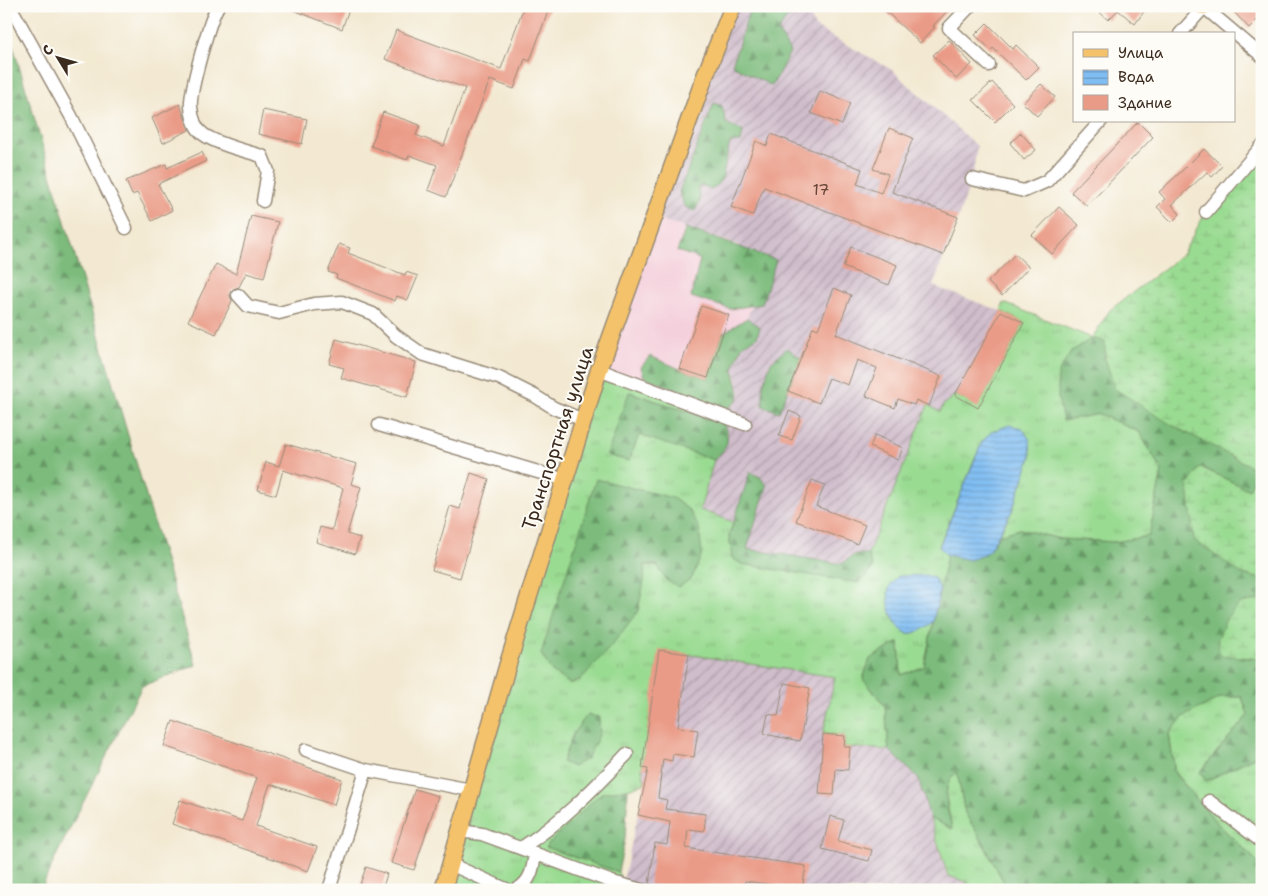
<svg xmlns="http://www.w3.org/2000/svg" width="1268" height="896" viewBox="0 0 1268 896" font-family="'Shantell Sans',sans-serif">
  <defs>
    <pattern id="industrial-furrows" width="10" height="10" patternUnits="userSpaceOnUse" patternTransform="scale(1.25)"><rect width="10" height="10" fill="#d0bdcc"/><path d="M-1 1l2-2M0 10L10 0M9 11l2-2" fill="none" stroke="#aa9aa5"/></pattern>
    <pattern id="grass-tufts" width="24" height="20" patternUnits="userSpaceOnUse" patternTransform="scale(1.25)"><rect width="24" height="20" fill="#9adb92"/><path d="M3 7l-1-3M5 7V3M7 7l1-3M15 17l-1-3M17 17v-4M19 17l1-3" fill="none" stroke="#86bc7d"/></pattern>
    <pattern id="forest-firs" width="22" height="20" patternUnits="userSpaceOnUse" patternTransform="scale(1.25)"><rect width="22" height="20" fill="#7bbb7c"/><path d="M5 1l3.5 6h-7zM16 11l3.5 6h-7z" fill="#669865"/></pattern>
    <pattern id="wetland-marsh" width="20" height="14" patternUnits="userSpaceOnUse" patternTransform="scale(1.25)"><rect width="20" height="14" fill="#9adb92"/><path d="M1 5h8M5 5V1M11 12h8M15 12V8" fill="none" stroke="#86bc7d"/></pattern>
    <pattern id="water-rules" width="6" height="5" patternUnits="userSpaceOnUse" patternTransform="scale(1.25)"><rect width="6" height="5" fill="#7fbdf3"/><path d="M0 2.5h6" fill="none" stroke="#699ac4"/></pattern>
  </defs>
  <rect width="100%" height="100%" fill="#fdfcf7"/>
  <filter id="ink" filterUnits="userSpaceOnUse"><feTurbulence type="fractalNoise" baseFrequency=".02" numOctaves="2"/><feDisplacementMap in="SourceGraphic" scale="10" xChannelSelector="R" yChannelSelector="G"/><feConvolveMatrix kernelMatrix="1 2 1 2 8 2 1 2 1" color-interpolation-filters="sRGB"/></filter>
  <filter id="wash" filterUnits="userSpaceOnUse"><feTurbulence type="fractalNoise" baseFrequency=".0096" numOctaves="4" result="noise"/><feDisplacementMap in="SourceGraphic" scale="20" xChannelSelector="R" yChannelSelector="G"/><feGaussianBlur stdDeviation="1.12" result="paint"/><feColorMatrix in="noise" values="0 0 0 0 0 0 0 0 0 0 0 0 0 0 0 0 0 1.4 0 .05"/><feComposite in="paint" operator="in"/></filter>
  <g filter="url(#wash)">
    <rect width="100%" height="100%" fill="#f3e9d2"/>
    <!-- built -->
    <path fill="#f4cfdc" d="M654 218 686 228 677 251 700 259 730 309 752 306 747 318 723 333 708 378 680 369 644 377 726 409 725 417 599 370Z"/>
    <!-- industrial -->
    <path fill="url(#industrial-furrows)" d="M733 6H751L732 65 772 86 778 31 788 17 809 12 815 27 892 70 977 146 972 179 933 286 1001 311 1024 323 978 408 940 412 928 406 868 554H855L842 564 746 549 750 534V473L733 522 700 511 714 460 724 449 728 436 724 424 726 409 735 404 740 393 734 368 742 346 757 337 760 327 747 318 752 306 762 304 738 245 654 218Z
      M659 650 835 677 845 736 844 747 889 750 918 778 947 876 967 882 969 890H621L645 783 642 768Z"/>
    <!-- grass -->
    <path fill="url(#grass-tufts)" stroke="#6a8258" fill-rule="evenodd" d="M1004 303 1092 338 1071 352 1063 420 1099 414 1139 432 1162 471 1149 536 1115 542 1060 539 1020 529 999 535 1012 511 1031 457 1030 440 982 442 939 546 947 555 940 589 934 578 889 601C892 616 894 626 908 634L920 631 933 622 924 667 901 675 899 642 870 659 863 679 885 706 889 750 844 747 845 736 823 734 835 677 660 650 642 768 645 783 628 789 601 793 546 847 618 872 622 885 621 890H443L599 370 725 417 724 424 630 392 607 455 629 461 639 434 714 460 700 510 733 522 729 536 732 558 873 568 868 554 928 405 940 412 944 404 955 395 978 407 1024 323 1001 311ZM689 510 666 580 657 565H645L581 679 570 684 552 672Z
      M1221 697H1242L1248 715 1200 772 1206 781 1262 753V866L1218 824 1175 773 1169 734 1183 717Z
      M957 771 965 813 982 841 1008 890H969L967 882 948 876 930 818 952 829 946 796 948 781Z"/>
    <!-- forest -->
    <path fill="url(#forest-firs)" stroke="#5b724d" d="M751 6H816L809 12 788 17 778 31 790 52 772 86 732 65Z
      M6 22 196 665 142 686 55 858 41 890H6Z
      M714 103 722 106 726 123 743 131 741 142H730L722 179 712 190 701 185 698 188 700 201 695 211 685 207 679 192Z
      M686 228 776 260 762 304 730 309 691 297 700 259 677 251Z
      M747 318 760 327 757 337 742 346C740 353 734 362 734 369 735 388 748 397 726 409L644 377 641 367 650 356 680 369 708 378 723 333Z
      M1092 338 1106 342 1105 358 1170 424 1259 470 1249 490 1201 467 1242 574 1262 579V599L1241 604 1220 655 1262 659V753L1206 781 1200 772 1248 715 1242 697H1221L1183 717 1169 734 1175 774 1218 824 1262 866V890H1008L982 841 965 813 957 772C939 787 948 809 952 829L930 818 918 778 889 750 885 706 863 679 870 659 899 642 901 675 924 667 947 555C976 562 983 561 999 535L1020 529 1060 539 1115 542 1149 536 1162 471 1139 432 1099 414 1063 421 1058 398V373L1071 352Z
      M787 348 801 358 779 412 763 406V386L771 362Z
      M629 392 724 424C731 443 727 447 714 460L639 435 629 461 607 455Z
      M750 472 760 477 767 486 747 549 842 564 855 554H868L873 568 859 583 741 564 732 558 729 536Z
      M596 479 673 498 689 510 699 528 702 554 692 578 679 587 666 580 657 565H645L644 581 638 611 612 645 581 679 570 684 552 672 541 654Z
      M587 715 599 717 600 733 587 759 573 767 562 762 573 734Z
      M628 789 625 839 618 872 545 847 601 793Z"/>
    <!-- wetland -->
    <path fill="url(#wetland-marsh)" stroke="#6a8258" d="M1262 146V579L1242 574 1194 540 1188 485 1200 467 1249 490 1258 470 1170 424 1115 389 1105 358V342L1092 338 1110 310 1182 255 1206 212Z
      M1262 599V659L1220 655 1217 641 1227 617 1241 603Z"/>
    <!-- water -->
    <path fill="url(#water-rules)" stroke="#5d7488" d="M1009 425 1022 428 1030 440 1031 457 1012 511 988 552 970 560 947 555 939 547 982 442 991 432Z
      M926 575 934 578 940 589 933 622 920 631 908 634C893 626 886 605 889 589 890 584 895 580 898 576Z"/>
    <g id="blocks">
      <!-- building -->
      <path fill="#ea9b87" d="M283 6H350L342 29Z
        M524 6H550L530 61 525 59 514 89 490 80 446 197 428 190 437 165 409 155 407 160 371 146 383 112 420 125 416 135 444 146 465 88 385 59 396 30 501 69Z
        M880 6H952L933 26 935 27 920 43Z
        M1093 6H1148L1135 24 1118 10 1108 20Z
        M1239 6H1262V15L1249 28 1233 11Z
        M987 23 1013 49 1016 45 1039 67 1026 80 993 48 991 50 975 35Z
        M949 40 972 64 956 79 933 55Z
        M992 82 1013 104 995 122 973 100Z
        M1041 84 1055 97 1037 116 1023 103Z
        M820 91 850 103 842 125 811 113Z
        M180 104 189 130 163 143 152 118Z
        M263 110 307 119 302 144 258 134Z
        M1138 122 1153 137 1087 206 1071 192Z
        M889 128 913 138 892 192 958 217 943 255 764 187 753 215 731 207 756 141 767 146 771 134 862 169 857 184 881 193 888 174 873 169Z
        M1021 133 1036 150 1024 160 1010 143Z
        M1204 149 1222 166 1212 177 1207 172 1172 205 1180 214 1172 222 1157 207 1165 199 1159 192 1187 166Z
        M202 152 206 161 158 184 172 210 152 221 137 193 132 195 126 181 166 164 167 168Z
        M1059 207 1079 225 1052 254 1032 235Z
        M251 216 278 222 264 278 246 273 239 287 233 289 230 292V296L232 301 216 334 188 321 216 264 236 274Z
        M339 244 350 248 348 253 405 275 406 272 418 276 408 300 397 296 395 301 336 278 337 275 328 272Z
        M851 247 897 265 889 285 843 267Z
        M1015 254 1029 267 1002 296 988 282Z
        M834 288 851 295 836 334 941 376 929 406 916 400 914 405 898 399 895 408 866 396 877 368 857 360 848 385 829 378 819 403 788 391 813 327 818 329Z
        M701 306 729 315 708 378 680 369Z
        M1001 311 1024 323 978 408 955 395Z
        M336 339 416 362 407 397 341 378 344 368 329 364Z
        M789 411 801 416 792 440 779 436Z
        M875 435 903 448 898 460 870 447Z
        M286 444 357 464 351 484 361 487 347 534 360 538 355 554 316 542 320 527 332 530 343 488 283 470 276 495 258 490 266 462 279 466Z
        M471 473 489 479 460 578 432 570 450 506 460 509Z
        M812 480 825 485 816 506 865 525 857 544 796 521Z
        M659 650 689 654 678 727 698 730 694 757 673 754 672 761 663 759 658 798 667 800 665 809 706 814 704 831 688 829 686 848 806 866 802 889 745 881 743 890H684L649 884 655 843 667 845 670 822 638 815 648 769 642 768Z
        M784 683 810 688 800 741 764 734 768 714 778 716Z
        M173 721 342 779 334 805 270 784 256 826 317 847 308 871 172 824 180 800 242 821 257 778 164 746Z
        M823 734 845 736 844 747H850L848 770 836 769 834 795 819 794Z
        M415 789 438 796 414 870 391 863Z
        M830 816 844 820 838 841 872 850 869 861 822 849Z
        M366 867 387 874 382 890H358Z"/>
    </g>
  </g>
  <g filter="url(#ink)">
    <use href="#blocks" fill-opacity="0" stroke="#978a78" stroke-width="1"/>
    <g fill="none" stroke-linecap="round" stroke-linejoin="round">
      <!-- minor casing -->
      <g stroke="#978a78" stroke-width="15">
        <path id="minor" d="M10 6 71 116 126 228
          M218 6C210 18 189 93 191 107 192 117 195 128 203 134 216 144 246 151 262 156L268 171 263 201
          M970 6 949 28 989 65
          M1180 34 1204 7 1262 56
          M972 179 1024 191 1047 181 1101 121
          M1206 212 1262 146
          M238 295 248 306 279 313 314 304 342 302 373 314 396 336 422 354 499 378 535 396 554 408 583 420
          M599 370 745 424
          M379 425 565 480
          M306 750 366 770 329 890
          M366 770 471 790
          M1209 801 1262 842
          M459 831 482 834 612 882 642 890
          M521 848C561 823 594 788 627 754
          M450 864 508 890
          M516 890C531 882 533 869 535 853"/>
      </g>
      <!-- major casing -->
      <g stroke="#978a78" stroke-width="19">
        <path id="major" d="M1202 6H1204
          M443 890 507 667 599 370 705 76 733 6"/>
      </g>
      <!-- minor -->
      <use href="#minor" stroke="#fff" stroke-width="12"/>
      <!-- major -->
      <use href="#major" stroke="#f4c26a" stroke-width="16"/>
    </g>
  </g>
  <g text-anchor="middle" stroke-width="4" stroke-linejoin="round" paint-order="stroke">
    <!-- number labels -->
    <g font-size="16" fill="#674638">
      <text x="821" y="195">17</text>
    </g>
    <!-- street labels -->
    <g font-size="19" fill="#3b2a1e" stroke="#fdfcf7">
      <text transform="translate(557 438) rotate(-72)" y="7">Транспортная улица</text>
    </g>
  </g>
  <!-- margin -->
  <rect width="1268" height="896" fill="none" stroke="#fdfcf7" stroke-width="25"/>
  <!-- legend -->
  <rect x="1073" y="32" width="162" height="90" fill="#fdfcf7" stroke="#afa8a0"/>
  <rect x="1083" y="49" width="25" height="8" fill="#f4c26a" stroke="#afa8a0"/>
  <text x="1118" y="58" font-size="15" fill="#3b2a1e">Улица</text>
  <rect x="1083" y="70" width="25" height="15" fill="url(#water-rules)" stroke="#afa8a0"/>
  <text x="1118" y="82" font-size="15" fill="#3b2a1e">Вода</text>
  <rect x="1083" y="95" width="25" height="15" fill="#ea9b87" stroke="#afa8a0"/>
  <text x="1118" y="108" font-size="15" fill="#3b2a1e">Здание</text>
  <!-- north arrow -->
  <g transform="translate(58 58) rotate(307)" stroke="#fdfcf7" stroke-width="4" paint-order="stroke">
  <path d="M0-4L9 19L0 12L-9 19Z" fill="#3b2a1e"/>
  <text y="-8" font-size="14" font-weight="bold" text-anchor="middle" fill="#3b2a1e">С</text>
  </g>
</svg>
